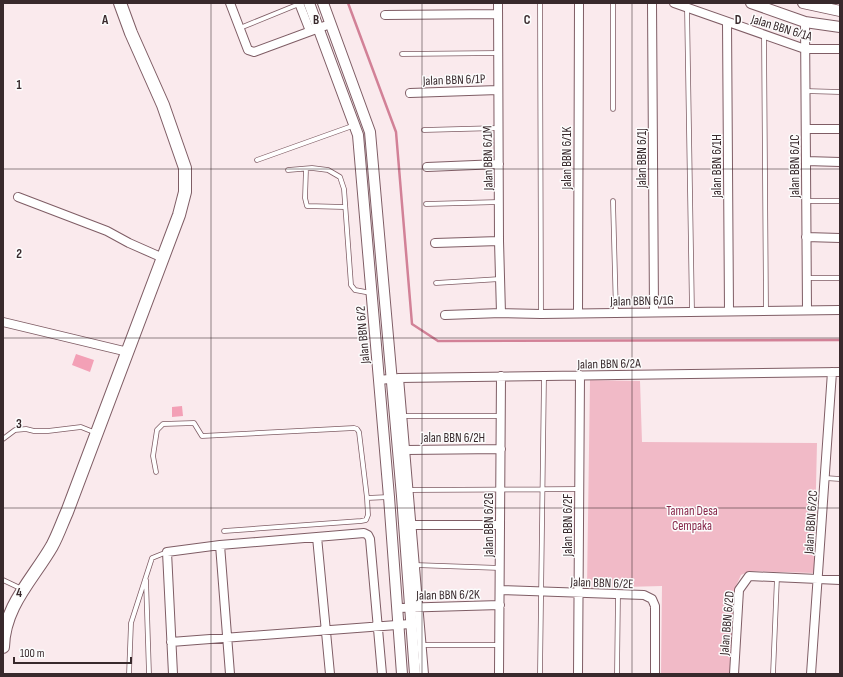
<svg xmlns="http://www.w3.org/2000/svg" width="843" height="677" viewBox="0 0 843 677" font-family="'Sofia Sans Condensed',sans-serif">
  <rect width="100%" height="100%" fill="#faeaed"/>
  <!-- green -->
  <path fill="#f1bac7" d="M590 380 640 381 642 442 817 443 814 573 750 571 741 575 736 586 731 674H661L662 586 587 588Z"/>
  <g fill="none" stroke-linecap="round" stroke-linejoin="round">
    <!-- stream -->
    <path stroke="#d28197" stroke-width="2.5" d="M348 3 396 132 412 324 438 341 840 340"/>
  </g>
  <!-- building -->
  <path fill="#f3a0b6" d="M76 354 94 360 90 372 72 365Z
    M182 406 183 416 172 417V407Z"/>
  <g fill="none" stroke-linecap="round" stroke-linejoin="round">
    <!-- service casing -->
    <g stroke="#7f5d65" stroke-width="5.5">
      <path id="service" d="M540 3 541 314
        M687 8 692 312
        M240 28 299 4
        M764 35 766 311
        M402 54 498 53
        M805 91 840 92
        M613 109V3
        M424 130 498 128
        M257 160 355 125
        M306 169 305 198 307 206 344 207
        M288 170 312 168 328 170 340 177 344 189 351 285 355 290 371 293
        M613 201 616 313
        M806 201H840
        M426 204 499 202
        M807 278H840
        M436 283 500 279
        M403 416H500
        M3 439 15 430 26 429 34 431H48L81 427 96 433
        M156 472 153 456 157 430 163 424 194 423 202 436 354 428 357 429 359 432 367 498 389 497
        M825 478 840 479
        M409 490 579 489
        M224 531 361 521 366 520 368 515 367 498
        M415 565 500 568
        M3 580 22 589
        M146 580 149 674
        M421 645H499
        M129 674 131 623 152 558 167 552
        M540 674 544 376
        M617 674 618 594
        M773 674 777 577"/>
    </g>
    <!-- minor casing -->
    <g stroke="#7f5d65" stroke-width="10">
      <path id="minor" d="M230 3 248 50 254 52 330 24
        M299 3 310 31
        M498 3 499 241 501 313
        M652 3 654 312
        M674 3 805 49H840
        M385 15 498 14
        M727 22 729 311
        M805 22 807 310
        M410 93 498 90
        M806 129H840
        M806 161 840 162
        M427 167 499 164
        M18 197 107 231 129 243 163 258
        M806 237 840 238
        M435 243 499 241
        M578 313 579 3
        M445 315 501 313 541 314 840 310
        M3 322 128 352
        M399 378 424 674
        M379 380 399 378 840 372
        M406 450 501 449
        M412 525H500
        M317 537 330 674
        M220 545 230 674
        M500 590 644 595 652 599 655 606V674
        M397 608 500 605
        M171 642 410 624
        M173 674 167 552 220 545 364 533 368 535 370 539 382 674
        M499 674 501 376
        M578 674 580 375
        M734 674 739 590 749 576 840 580
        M811 674 832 372"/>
    </g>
    <!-- tertiary casing -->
    <g stroke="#7f5d65" stroke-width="12">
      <path id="tertiary" d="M309 3 358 135 389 497 402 674
        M323 3 370 132 402 496 415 674
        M751 3 805 22 840 27
        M803 3 840 11"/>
    </g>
    <!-- primary casing -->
    <g stroke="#7f5d65" stroke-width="14">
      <path id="primary" d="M3 647C4 606 33 579 52 546 58 535 62 523 67 512L179 215 185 192V168L163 105 131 33 120 3"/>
    </g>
    <!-- service -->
    <use href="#service" stroke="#fff" stroke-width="4"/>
    <!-- minor -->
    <use href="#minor" stroke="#fff" stroke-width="8"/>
    <!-- tertiary -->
    <use href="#tertiary" stroke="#fff" stroke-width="10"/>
    <!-- primary -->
    <use href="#primary" stroke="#fff" stroke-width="12"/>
  </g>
  <!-- grid -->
  <path fill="none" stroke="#38292c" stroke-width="1" stroke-opacity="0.55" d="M211 3V674M422 3V674M632 3V674M3 169H840M3 338H840M3 508H840"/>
  <g text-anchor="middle" stroke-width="3" stroke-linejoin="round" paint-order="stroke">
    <!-- street labels -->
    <g font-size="13" fill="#38292c" stroke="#fcfcfc">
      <text transform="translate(782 27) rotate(17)" y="5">Jalan BBN 6/1A</text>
      <text transform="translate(454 79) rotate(-2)" y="5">Jalan BBN 6/1P</text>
      <text transform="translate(487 158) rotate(-91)" y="5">Jalan BBN 6/1M</text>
      <text transform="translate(566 158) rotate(-90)" y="5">Jalan BBN 6/1K</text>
      <text transform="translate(641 158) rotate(-90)" y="5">Jalan BBN 6/1J</text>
      <text transform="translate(716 166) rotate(-90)" y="5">Jalan BBN 6/1H</text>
      <text transform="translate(794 166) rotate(-90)" y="5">Jalan BBN 6/1C</text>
      <text transform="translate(642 300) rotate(-1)" y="5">Jalan BBN 6/1G</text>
      <text transform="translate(362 335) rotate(-95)" y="5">Jalan BBN 6/2</text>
      <text transform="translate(609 363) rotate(-1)" y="5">Jalan BBN 6/2A</text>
      <text x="453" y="442">Jalan BBN 6/2H</text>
      <text transform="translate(810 522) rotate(-86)" y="5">Jalan BBN 6/2C</text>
      <text transform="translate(488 525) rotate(-90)" y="5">Jalan BBN 6/2G</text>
      <text transform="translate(567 525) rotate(-90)" y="5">Jalan BBN 6/2F</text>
      <text transform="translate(602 582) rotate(2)" y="5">Jalan BBN 6/2E</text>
      <text transform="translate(448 594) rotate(-1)" y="5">Jalan BBN 6/2K</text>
      <text transform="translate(726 623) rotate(-85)" y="5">Jalan BBN 6/2D</text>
    </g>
    <!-- park labels -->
    <g font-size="13" fill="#87274a" stroke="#fcfcfc">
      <text x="692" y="515">Taman Desa<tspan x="692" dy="15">Cempaka</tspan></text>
    </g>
  </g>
  <g font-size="13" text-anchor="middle" font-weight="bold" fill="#38292c" stroke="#fcfcfc" stroke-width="3" stroke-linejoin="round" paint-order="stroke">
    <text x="105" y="24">A</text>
    <text x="316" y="24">B</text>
    <text x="527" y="24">C</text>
    <text x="738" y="24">D</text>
    <text x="19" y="89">1</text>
    <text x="19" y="258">2</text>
    <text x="19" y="428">3</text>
    <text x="19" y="597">4</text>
  </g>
  <!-- border -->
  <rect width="843" height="677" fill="none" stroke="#38292c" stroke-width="8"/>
  <!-- scale -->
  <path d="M14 657v6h117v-6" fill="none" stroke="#38292c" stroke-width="2"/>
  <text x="20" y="657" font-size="12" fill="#38292c" stroke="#fcfcfc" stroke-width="3" paint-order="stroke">100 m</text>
</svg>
